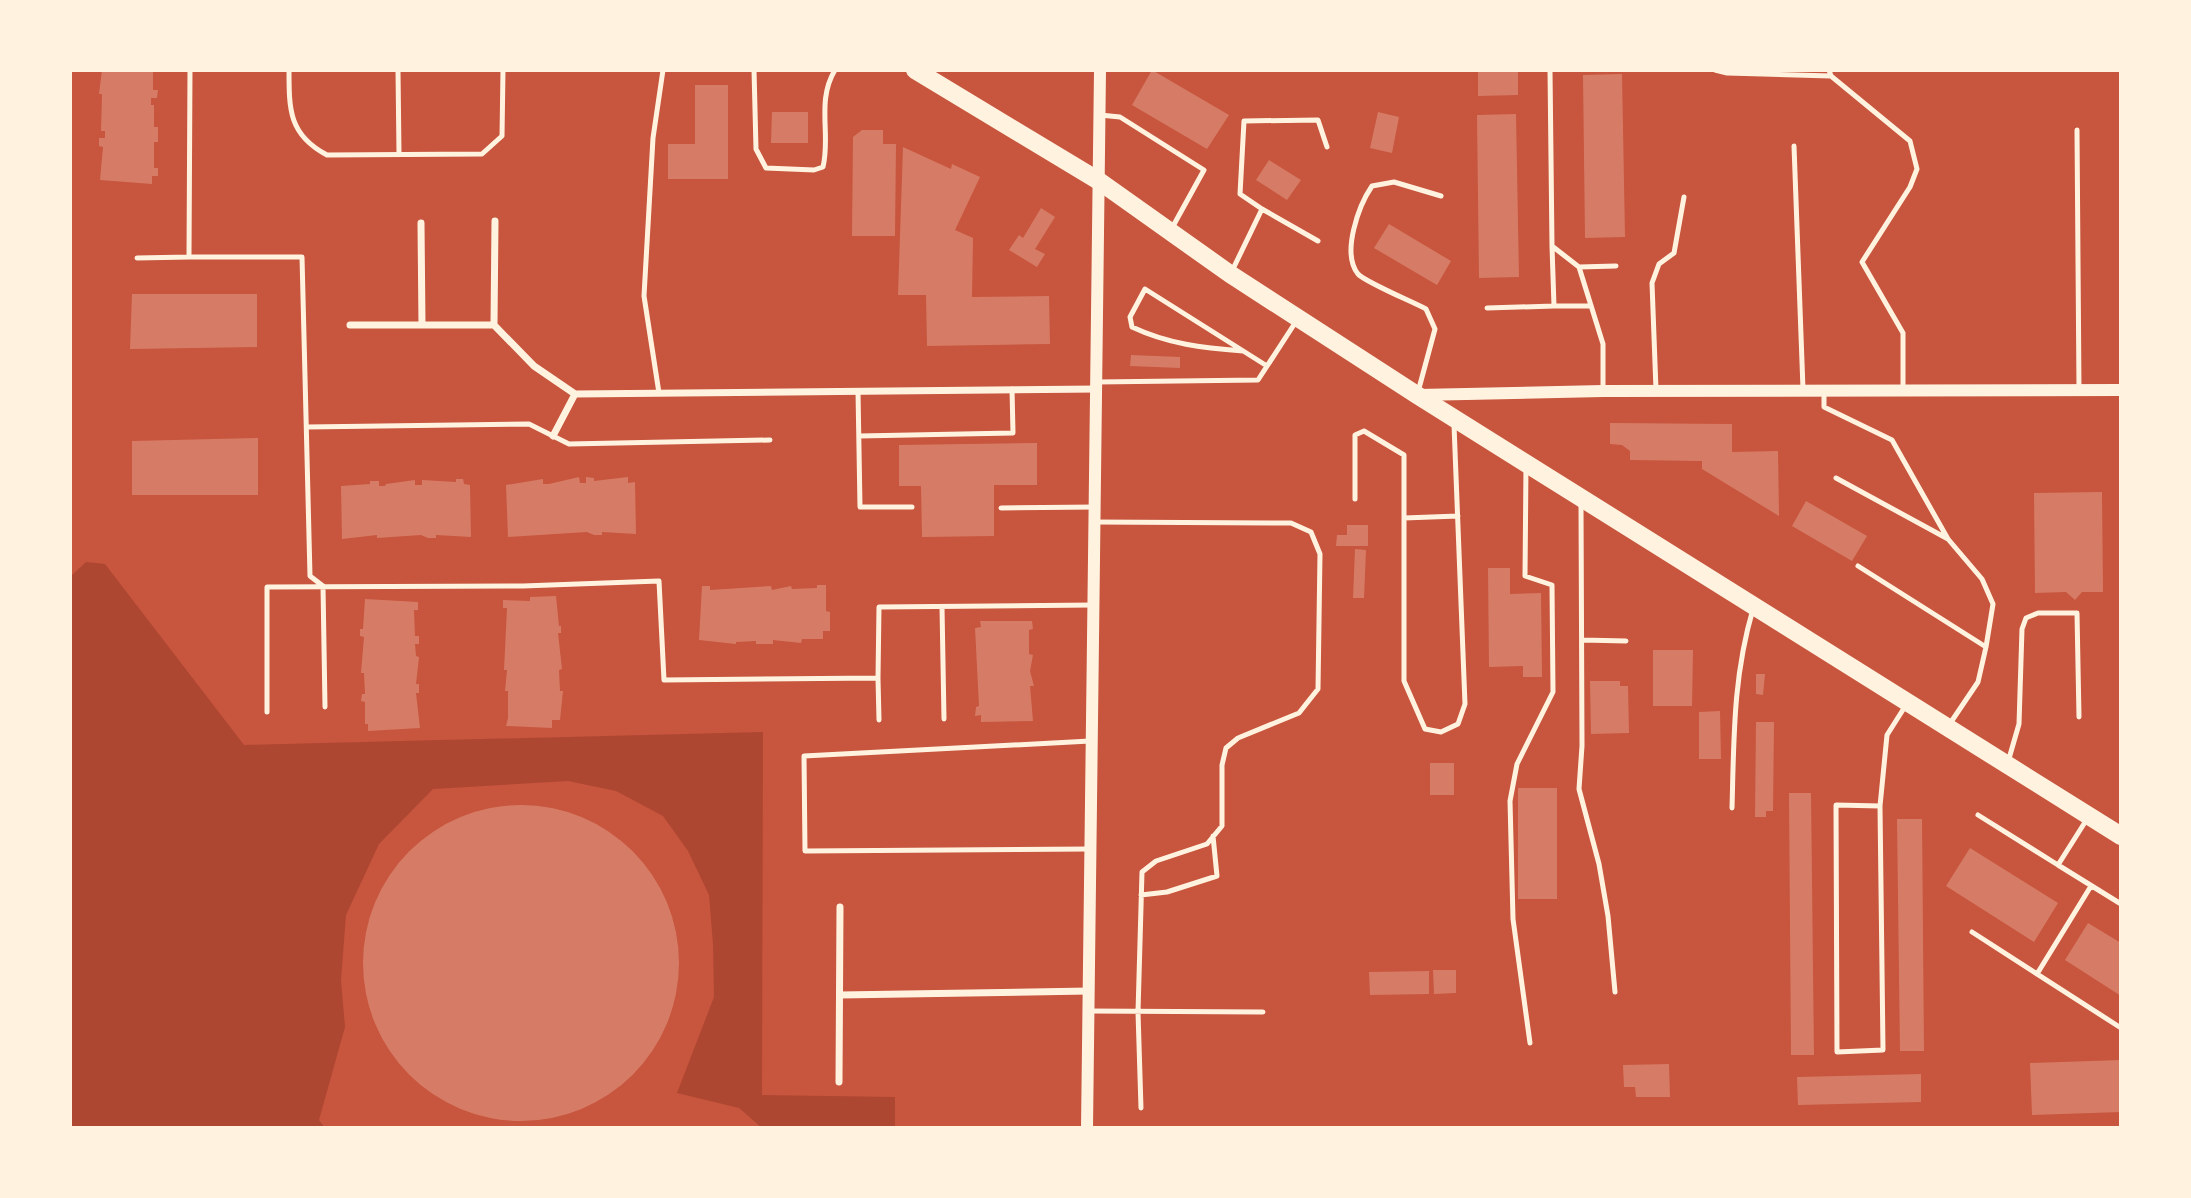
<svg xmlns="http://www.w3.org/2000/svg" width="2191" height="1198" viewBox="0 0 2191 1198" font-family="'Fira Sans',sans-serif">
  <rect width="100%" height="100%" fill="#c8553d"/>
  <!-- green -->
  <path fill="#ae4732" d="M86 562 105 564 244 745 763 732 762 1095 895 1097V1128H762L739 1108 677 1093 714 997 713 944 709 895 688 851 663 816 616 791 568 781 433 789 379 844 346 915 341 980 345 1027 319 1120 325 1128H70V577Z"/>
  <!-- building -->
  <path fill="#d67c66" d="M102 70H153V90H158L157 98H151V105H154V127H158V142H154V168H158V176H152V184L100 180 103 147 99 146V138H105V131H101L102 94H99Z
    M1152 70 1229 115 1207 149 1132 105Z
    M1478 70H1518V95L1478 96Z
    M1622 74 1625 237 1585 238 1583 75Z
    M695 85H728V179H668V144H695Z
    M772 112H808V143H771Z
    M1378 112 1399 117 1392 153 1370 148Z
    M1516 114 1519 277 1479 278 1477 115Z
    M862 130H883V144H896L895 236H852L853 137Z
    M903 147 951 169 952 164 980 177 955 230 973 238 972 297 1049 296 1050 344 927 346 926 295H898Z
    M1269 160 1301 180 1287 200 1256 180Z
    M1041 208 1055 217 1035 249 1045 254 1037 267 1009 250 1019 235 1023 238Z
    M1389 224 1451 261 1437 285 1374 248Z
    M132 294H257V347L130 349Z
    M1131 355 1180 357V368L1130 366Z
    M1610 423 1732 424V452L1778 451 1779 516 1702 469V461L1630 460V451L1622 445 1610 444Z
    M258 438V495H132V441Z
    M1037 443V485H994V536L922 537 921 486H899V445Z
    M579 477 580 483H586V477L594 478V481L628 477V483L635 482 636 534 602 532V535H594L587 532 508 537 506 485 543 479V484H549Z
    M456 479H463L464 484 470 485 471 537 436 535V538H428L421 535 377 538V535L342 539 341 486 370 484V481H379V486H385L386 484 415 480V485H422V480L456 482Z
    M2102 492 2103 592H2082L2075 600 2066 592 2035 593 2034 493Z
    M1806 501 1867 536 1852 561 1792 526Z
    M1347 525H1368V546H1336L1337 535H1347Z
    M1355 549 1366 550 1364 598H1353Z
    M1488 568H1510V594L1541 593 1542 677H1523V666L1489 667Z
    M817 585H826V611L830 612V631H823V639H802L801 643 773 640V644H756V641L736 642V644L699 640 702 586H710V590L771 586 772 590 791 586 792 589 817 588Z
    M556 596 559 626H561V633H558L562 669 559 670 560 691H563L560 720H552V728L506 726 508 718V691H505L507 670H504L507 608H503V600L530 601V597Z
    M365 599 418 602V610H414L415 636H419V644H415L416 656 419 657 416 684H419V693H416L420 728 368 731V724H365V702L361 701 362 694H365L364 673H361L364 637 360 636V629H363Z
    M980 621H1032L1033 629 1029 630V654L1033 655 1030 671 1034 686H1030L1033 721 981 722V715L975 716 976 707 979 706 975 628 981 627Z
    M1653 650H1693L1692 706H1653Z
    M1756 674H1765L1763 695 1756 694Z
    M1590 681H1620V686H1628L1629 733 1591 734Z
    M1720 711 1721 759H1699V712Z
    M1756 722H1774L1773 811H1766V817H1755Z
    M1430 763H1454V795H1430Z
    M1518 788H1557V899H1518Z
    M1789 793H1811L1814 1055H1791Z
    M363 963a158 158 0 1 1 316 0a158 158 0 1 1-316 0Z
    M1897 819H1922L1924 1051H1900Z
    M1970 848 2058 903 2034 942 1946 886Z
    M2088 923 2121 943V996L2065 960Z
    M1433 970H1456V993L1434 994Z
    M1429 971V994L1370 995 1369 972Z
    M2121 1060V1112L2032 1115 2030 1063Z
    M1669 1064 1670 1097H1636L1635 1087H1624L1623 1065Z
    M1921 1074V1102L1798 1105 1797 1077Z"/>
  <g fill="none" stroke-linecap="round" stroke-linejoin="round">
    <!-- service -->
    <path stroke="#fff3e0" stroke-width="5" d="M190 70 189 257H302L310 576 323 586 325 707
      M289 70C289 110 289 135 327 155L482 154 502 136 503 70
      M398 70 399 154
      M754 70 756 149 766 168 814 170 823 167C831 135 816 101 835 70
      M1550 70 1552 246 1579 267 1603 344V391
      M1715 70 1727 73 1831 76
      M1829 70 1831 76 1910 141 1917 169 1910 187 1862 262 1903 333V391
      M1100 115 1120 117 1204 170 1172 228
      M2077 130 2079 390
      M1794 146 1803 389
      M1262 209 1318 241
      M1552 246 1554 306H1591
      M137 258 189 257
      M1579 267 1616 266
      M1232 271 1262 209 1240 194 1244 121 1318 120 1327 147
      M1487 308 1554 306
      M1243 351C1203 348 1168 344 1132 327L1130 317 1145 289 1267 366
      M1097 382 1258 380 1297 320
      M1656 390 1652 283 1659 264 1674 253 1684 197
      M858 391 860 507H912
      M1418 392 1435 329 1426 309C1413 302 1365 282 1358 274 1341 253 1359 205 1372 186L1394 182 1441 196
      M1824 392V407L1892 440 1948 539 1836 478
      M659 393 644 296 653 138 663 70
      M307 427 529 424 569 444 770 440
      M859 436 1013 433 1012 389
      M1526 466 1525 576 1552 585 1553 692 1517 764 1510 801 1513 919 1530 1043
      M1355 499V435L1364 431 1404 455V681L1425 729 1441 732 1458 724 1465 704 1454 425
      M1581 504 1582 746 1579 789 1599 864 1608 916 1615 992
      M1001 508 1095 507
      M1404 518 1458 516
      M1095 522 1291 523 1311 532 1320 554 1318 689 1299 713 1238 738 1226 748 1222 765V826L1207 844 1156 861 1142 872 1138 1012 1141 1108
      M1858 566 1986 647 1993 604 1982 579 1948 539
      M942 607 944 719
      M1582 640 1626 641
      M878 678 879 720
      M267 712V587L523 586 659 581 664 680 878 678 879 607 1094 605
      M1949 725 1978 682 1986 647
      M1090 741 804 756 805 851 1090 849
      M2008 762 2019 724 2022 629 2026 618 2038 613H2077L2079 717
      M1880 806 1883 1050 1837 1052 1836 805 1880 806 1887 735 1906 705
      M1732 808C1734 738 1733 677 1753 609
      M1978 815 2058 865 2087 819
      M2058 865 2121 904
      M1141 895 1167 892 1217 876 1213 836
      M1972 932 2121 1028
      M2037 974 2091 886
      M1088 1011 1263 1012"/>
    <!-- minor -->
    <path stroke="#fff3e0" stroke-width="7" d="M421 223 422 325
      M350 325H494L534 366 575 394
      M494 325 495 221
      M553 436 575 394 1097 389
      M840 995 1089 991
      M839 1082 840 907"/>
    <!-- tertiary -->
    <path stroke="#fff3e0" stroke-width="12" d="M1418 395 1603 391 2121 390
      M1087 1128 1100 70"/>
    <!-- trunk -->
    <path stroke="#fff3e0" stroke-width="18" d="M915 70 1099 181 1230 274 1417 395 2121 836"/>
  </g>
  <!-- border -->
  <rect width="2191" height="1198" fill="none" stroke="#fff3e0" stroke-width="144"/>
</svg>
